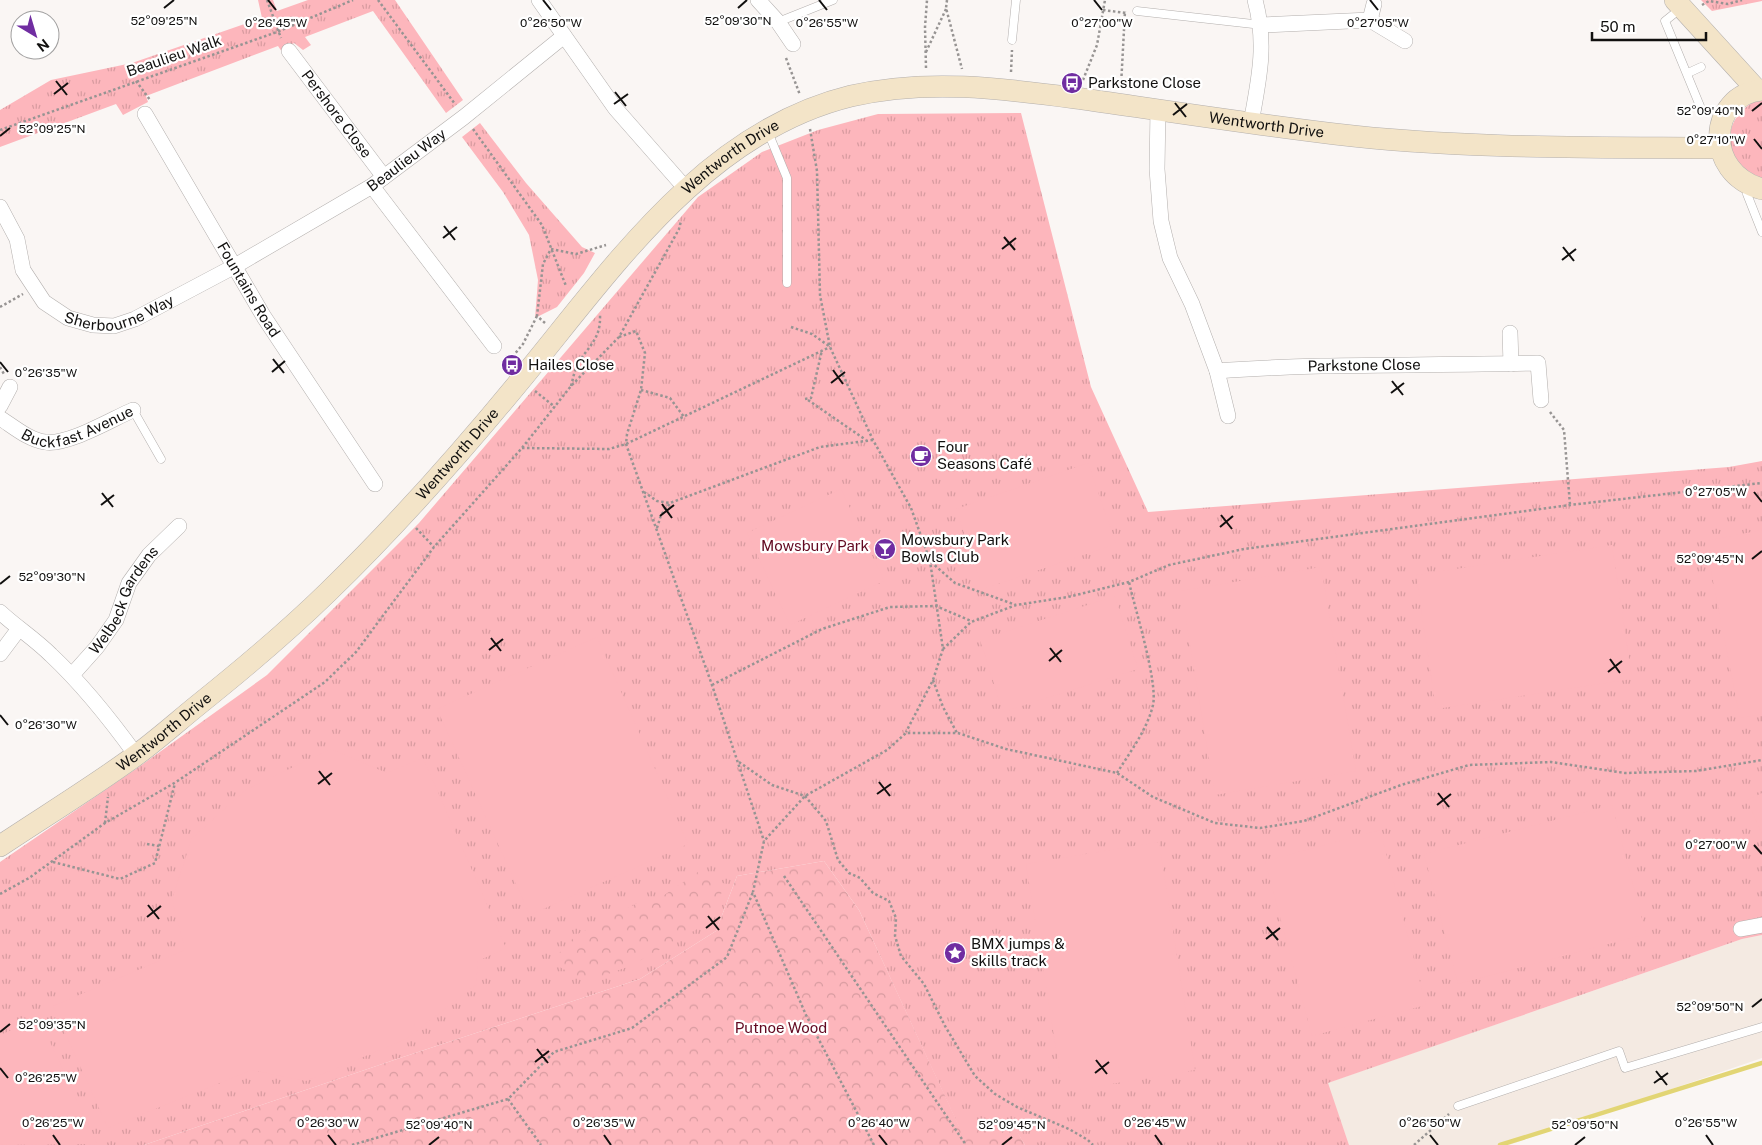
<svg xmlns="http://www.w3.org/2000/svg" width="1762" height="1145" viewBox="0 0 1762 1145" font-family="'Public Sans',sans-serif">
  <defs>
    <pattern id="grass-tufts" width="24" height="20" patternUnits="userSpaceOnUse" patternTransform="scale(1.25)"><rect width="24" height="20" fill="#fdb6bc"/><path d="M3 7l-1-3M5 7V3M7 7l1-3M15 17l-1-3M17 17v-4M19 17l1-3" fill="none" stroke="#d89ba0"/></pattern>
    <pattern id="forest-crowns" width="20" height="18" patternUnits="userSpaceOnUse" patternTransform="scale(1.25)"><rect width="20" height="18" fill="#fdb6bc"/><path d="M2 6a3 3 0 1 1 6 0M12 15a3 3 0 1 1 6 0" fill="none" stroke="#d89ba0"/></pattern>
  </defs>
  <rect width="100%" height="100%" fill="#faf6f4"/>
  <!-- built -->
  <path fill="#f4eae2" d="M1762 935V1058L1509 1145H1349L1327 1083 1742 939Z"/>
  <!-- grass -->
  <path fill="url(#grass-tufts)" d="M258 0H273L277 11 308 0H395L463 100 446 113 373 11 305 37 311 45 303 50 294 43 282 52 278 46 146 96 148 102 123 115 116 104 0 147V110L51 80 132 63 262 18Z
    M1701 0H1762V1L1712 11Z
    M1762 98V178C1719 162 1720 114 1762 98Z
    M1021 113 1091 387 1148 512 1729 467 1762 461V935L1742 939 1328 1083 1349 1145H1025L1009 1119 959 1127 859 910 824 861 737 876 716 931 640 979 400 1058 144 1145H0V862L136 769 267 675 419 523 698 197 762 152 818 130 878 114Z
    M480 123 526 183 582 247 595 253 584 273 557 307 535 318 538 280 529 235 503 192 462 137Z"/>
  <!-- forest -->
  <path fill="url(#forest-crowns)" d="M824 861 859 910 959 1126 1010 1119 1025 1145H144L400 1058 640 979 716 931 737 876Z
    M698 872 725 884 710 922 630 966 586 982 551 962 576 935 643 900 654 902Z"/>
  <!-- pitch -->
  <path fill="#fdb6bc" d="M1088 463 1116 544 983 589 956 509Z
    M841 489 884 581 790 625 747 533Z
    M1762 530V714L1740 718 1705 541Z
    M1612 545 1632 679 1436 709 1416 575Z
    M1321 567 1356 771 1215 795 1181 591Z
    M1115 596 1138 669 1003 712 980 640Z
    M597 637 688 844 530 915 437 709Z
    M331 749 387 773 423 758 506 948 478 961 476 985 406 1039 306 1081 252 1070 108 1128 53 1006 185 950 172 899 192 838 247 789Z
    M1762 793V834L1747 800Z
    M1612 805 1646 934 1458 984 1424 854Z
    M1380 830 1426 1005 1312 1036 1265 861Z
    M1159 842 1195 1070 1063 1092 1026 864Z
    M39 1018 97 1144 0 1145V1035Z"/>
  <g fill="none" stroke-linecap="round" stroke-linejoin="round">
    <!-- stream -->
    <path stroke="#e2d574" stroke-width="4.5" d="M1500 1145 1762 1063"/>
    <!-- lane casing -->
    <g stroke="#b3afad" stroke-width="9">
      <path id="lane" d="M1680 9 1665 21 1700 106
        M1137 11 1262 25
        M778 22 833 0
        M1012 40 1016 0
        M1688 73 1701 67
        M768 132 787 178V283
        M1747 194 1762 232
        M133 410 161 459
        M1458 1106 1619 1051 1625 1068 1762 1027"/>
    </g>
    <!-- street casing -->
    <g stroke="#b3afad" stroke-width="16">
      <g id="street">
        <path d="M539 0 615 108 687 190"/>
        <path d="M758 0 778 22 793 44"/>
        <path d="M1370 20 1374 4"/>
        <path d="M1262 25 1370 20 1405 41"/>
        <path id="s1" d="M289 51 384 177"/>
        <path id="s2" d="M1158 109 1157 169 1161 221 1170 258 1192 304 1217 371C1324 363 1431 366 1538 363L1541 400"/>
        <path id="s3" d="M145 114 264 317 375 484"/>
        <path d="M1251 123C1259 79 1267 44 1255 0"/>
        <path d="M372 186 494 346"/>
        <path id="s4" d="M0 207 17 239 23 270 44 302 68 318 93 325 114 326 135 319 235 266 372 186 464 117 564 36"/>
        <path d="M1510 333 1511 364"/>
        <path d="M1217 371 1228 416"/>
        <path d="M0 406 10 387"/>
        <path id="s5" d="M0 418C14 427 29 440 45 442 67 446 112 419 133 410"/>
        <path d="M0 612C16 627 35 639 51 655 83 685 110 719 136 755"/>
        <path d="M0 654 18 630"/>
        <path id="s6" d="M72 675 97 647 116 620 129 583 149 555 179 526"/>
        <path d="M1741 929 1762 925"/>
      </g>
    </g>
    <!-- secondary casing -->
    <g stroke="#b3afad" stroke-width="22">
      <g id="secondary">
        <path d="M1675 0 1757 90"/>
        <path d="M1762 90C1708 95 1703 173 1762 189"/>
        <path id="s7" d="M0 846C45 816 91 788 135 756 157 740 177 722 198 705 243 669 287 632 328 592 396 526 459 455 519 382 611 271 703 132 851 96 929 78 1006 89 1083 99 1167 111 1251 124 1335 134 1462 149 1591 147 1720 148"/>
      </g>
    </g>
    <!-- path -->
    <path stroke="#979493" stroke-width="2.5" stroke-dasharray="2.5 2.5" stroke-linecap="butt" d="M267 0 281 38
      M378 0 455 104
      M947 0 946 8 962 69
      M1702 5 1709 1 1728 4 1742 0
      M1103 10 1126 13
      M926 52 946 9
      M786 58 800 95
      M926 68 925 27 927 0
      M1011 72 1012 50
      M1083 80 1097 45 1105 0
      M136 81 150 100
      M1121 86 1125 11
      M473 129 542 225 566 286
      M810 129 817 171 820 295 830 347 873 440 911 508 930 561 943 649 933 680 906 732
      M0 130 277 32 353 0
      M0 307 23 294
      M545 323 537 316 543 264 551 249 576 254 606 245
      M791 327 812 334 829 346
      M619 337 636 331 645 353 641 390 627 434 626 444 712 685 764 841
      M0 367 4 374
      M503 368 523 344 537 316
      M571 386C573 379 574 372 577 366 587 346 601 341 600 315
      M641 390 670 398 684 417
      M535 391 555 407
      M805 399 811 398 822 350
      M808 400 866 440
      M1550 412 1564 430 1570 505
      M522 448 609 449 626 444 830 347
      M644 492 657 501 670 503 820 447 873 440
      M416 528 434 547
      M657 528 661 515 670 503
      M931 562 955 583 1016 605
      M943 649 971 622 1016 605 1068 597 1129 582 1169 565 1244 549 1570 505 1762 483
      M933 680 943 707 957 733
      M712 685 822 629 890 607 936 606 971 621
      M739 762 772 785 805 796 826 821 838 860 849 873 860 878 873 893 889 901 896 918 895 936 901 956 924 984 945 1026 975 1076 995 1094 1017 1107 1069 1129 1088 1140 1093 1145
      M1117 773C1130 752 1147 730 1153 705 1158 682 1135 609 1129 582
      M105 823 108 797
      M147 844 159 846
      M53 862 120 879 155 863 175 783
      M784 876 966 1145
      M0 894 29 878 105 823 176 782 325 682 356 652 434 547 522 448 571 386 619 337 679 229 681 221
      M508 1099 541 1145
      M352 1145 508 1099 554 1052 632 1028 727 957 753 892
      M874 1145 806 1015 753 892 764 841 805 796 887 750 906 733H958L1006 749 1117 773 1153 797 1215 823 1260 828 1304 821 1401 785 1469 765 1551 762 1625 773 1696 771 1762 760
      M1414 1145 1449 1114"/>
    <!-- lane -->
    <use href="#lane" stroke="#fff" stroke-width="8"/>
    <!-- street -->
    <use href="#street" stroke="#fff" stroke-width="15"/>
    <!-- secondary -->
    <use href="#secondary" stroke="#f3e4c8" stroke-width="21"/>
  </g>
  <!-- ticks -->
  <path fill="none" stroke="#11100f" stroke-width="2" d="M268 0 276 10M543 0 551 10M819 0 827 10M1094 0 1102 10M1370 0 1378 10M164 8 174 0M738 8 747 0M56 81 67 95M615 92 626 106M54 94 68 83M1175 103 1186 117M614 104 628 94M1752 111 1762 103M1173 115 1187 104M0 136 10 128M1754 139 1762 149M444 226 455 240M1004 237 1015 250M443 238 457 227M1563 247 1574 261M1002 249 1016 238M1562 260 1576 249M273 359 284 373M0 362 8 372M833 370 843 384M272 372 285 361M1392 381 1403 395M831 383 845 372M1391 393 1404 383M1754 492 1762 502M102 493 113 507M662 504 672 518M101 505 114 495M1221 515 1232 529M660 516 674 505M1220 527 1233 516M1752 559 1762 551M0 584 10 576M491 638 501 651M1050 648 1061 662M489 650 503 639M1610 659 1620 673M1049 661 1062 650M1608 672 1622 661M0 715 8 725M319 771 330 785M879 782 890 796M318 784 332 773M1438 793 1449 807M877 794 891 784M1437 805 1451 794M1754 845 1762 854M148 905 159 919M708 916 719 930M147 917 161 906M1267 927 1278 940M706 928 720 917M1266 939 1280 928M1752 1007 1762 999M0 1032 10 1024M537 1049 548 1063M1096 1060 1107 1074M535 1062 549 1051M0 1068 8 1078M1656 1071 1667 1085M1095 1073 1109 1062M1654 1083 1668 1073M53 1135 60 1145M328 1135 336 1145M604 1135 611 1145M879 1135 887 1145M1155 1135 1162 1145M1430 1135 1438 1145M1706 1135 1713 1145M429 1145 439 1137M1002 1145 1012 1137M1575 1145 1585 1137"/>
  <!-- icons -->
  <defs>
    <g id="bus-disc" transform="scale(1.125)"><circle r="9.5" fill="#702da1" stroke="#fff"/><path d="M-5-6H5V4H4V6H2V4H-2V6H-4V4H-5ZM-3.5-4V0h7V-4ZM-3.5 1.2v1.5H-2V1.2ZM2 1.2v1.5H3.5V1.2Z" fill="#fff"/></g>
    <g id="cafe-disc" transform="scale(1.125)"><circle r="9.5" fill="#702da1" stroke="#fff"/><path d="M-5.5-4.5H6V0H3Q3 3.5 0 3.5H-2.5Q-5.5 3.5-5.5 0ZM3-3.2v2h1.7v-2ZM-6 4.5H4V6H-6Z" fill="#fff"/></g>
    <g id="bar-disc" transform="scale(1.125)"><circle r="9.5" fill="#702da1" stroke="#fff"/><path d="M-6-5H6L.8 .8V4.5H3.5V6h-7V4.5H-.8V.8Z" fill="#fff"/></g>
    <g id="sight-disc" transform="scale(1.125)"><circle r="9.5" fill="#702da1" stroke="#fff"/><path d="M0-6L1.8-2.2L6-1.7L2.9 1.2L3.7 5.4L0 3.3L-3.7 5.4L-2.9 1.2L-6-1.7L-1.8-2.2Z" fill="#fff"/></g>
  </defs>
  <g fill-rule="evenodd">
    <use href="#bus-disc" x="1072" y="83"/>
    <use href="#bus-disc" x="512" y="365"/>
    <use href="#cafe-disc" x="921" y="456"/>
    <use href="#bar-disc" x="885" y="549"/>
    <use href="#sight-disc" x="955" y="953"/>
  </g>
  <g text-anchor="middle" stroke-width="4.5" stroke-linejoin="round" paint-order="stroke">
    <!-- street labels -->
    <g font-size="15" fill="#11100f" stroke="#fff">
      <text transform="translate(174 56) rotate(-19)" y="5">Beaulieu Walk</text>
      <text dy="5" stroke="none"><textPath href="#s1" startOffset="79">Pershore Close</textPath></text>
      <text dy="5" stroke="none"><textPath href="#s7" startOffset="1565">Wentworth Drive</textPath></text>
      <text dy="5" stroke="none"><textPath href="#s4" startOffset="519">Beaulieu Way</textPath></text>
      <text dy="5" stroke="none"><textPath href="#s7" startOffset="1010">Wentworth Drive</textPath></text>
      <text dy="5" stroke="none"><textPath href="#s3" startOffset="204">Fountains Road</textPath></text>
      <text dy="5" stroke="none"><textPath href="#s4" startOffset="189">Sherbourne Way</textPath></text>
      <text dy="5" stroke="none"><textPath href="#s2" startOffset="420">Parkstone Close</textPath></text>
      <text dy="5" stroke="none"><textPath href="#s5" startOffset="86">Buckfast Avenue</textPath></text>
      <text dy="5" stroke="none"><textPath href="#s7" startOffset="605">Wentworth Drive</textPath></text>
      <text dy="5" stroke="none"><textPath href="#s6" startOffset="92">Welbeck Gardens</textPath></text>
      <text dy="5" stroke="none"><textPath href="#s7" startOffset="200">Wentworth Drive</textPath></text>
    </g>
    <!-- poi labels -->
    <g font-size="15" fill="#11100f" stroke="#fff" text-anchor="start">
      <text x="1088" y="88">Parkstone Close</text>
      <text x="528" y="370">Hailes Close</text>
      <text x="937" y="452">Four<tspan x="937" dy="17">Seasons Café</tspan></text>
      <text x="901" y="545">Mowsbury Park<tspan x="901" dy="17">Bowls Club</tspan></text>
      <text x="971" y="949">BMX jumps &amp;<tspan x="971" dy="17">skills track</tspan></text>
    </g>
    <!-- park labels -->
    <g font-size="15" fill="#620921" stroke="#fff">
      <text x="815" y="551">Mowsbury Park</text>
      <text x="781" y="1033">Putnoe Wood</text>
    </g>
  </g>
  <g font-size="12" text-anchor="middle" fill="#11100f" stroke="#fff" stroke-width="4.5" stroke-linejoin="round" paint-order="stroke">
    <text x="164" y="25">52°09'25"N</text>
    <text x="738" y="25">52°09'30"N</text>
    <text x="276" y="27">0°26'45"W</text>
    <text x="551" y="27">0°26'50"W</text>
    <text x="827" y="27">0°26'55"W</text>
    <text x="1102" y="27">0°27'00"W</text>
    <text x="1378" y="27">0°27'05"W</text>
    <text x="1710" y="115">52°09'40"N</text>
    <text x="52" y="133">52°09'25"N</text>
    <text x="1716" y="144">0°27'10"W</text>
    <text x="46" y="377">0°26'35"W</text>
    <text x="1716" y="496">0°27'05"W</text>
    <text x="1710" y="563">52°09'45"N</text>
    <text x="52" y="581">52°09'30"N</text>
    <text x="46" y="729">0°26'30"W</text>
    <text x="1716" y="849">0°27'00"W</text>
    <text x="1710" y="1011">52°09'50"N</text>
    <text x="52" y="1029">52°09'35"N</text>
    <text x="46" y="1082">0°26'25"W</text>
    <text x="53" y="1127">0°26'25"W</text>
    <text x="328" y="1127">0°26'30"W</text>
    <text x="604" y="1127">0°26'35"W</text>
    <text x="879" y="1127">0°26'40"W</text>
    <text x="1155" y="1127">0°26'45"W</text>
    <text x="1430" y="1127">0°26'50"W</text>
    <text x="1706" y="1127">0°26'55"W</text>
    <text x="439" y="1129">52°09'40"N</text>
    <text x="1012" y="1129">52°09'45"N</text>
    <text x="1585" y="1129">52°09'50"N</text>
  </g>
  <!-- north arrow -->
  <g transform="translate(35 35) rotate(142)"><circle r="24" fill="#ffffff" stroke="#a09f9f"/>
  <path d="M0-4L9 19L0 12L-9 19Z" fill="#702da1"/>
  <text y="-8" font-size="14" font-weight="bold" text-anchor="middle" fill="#11100f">N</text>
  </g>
  <!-- scale -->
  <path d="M1592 32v8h114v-8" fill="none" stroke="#11100f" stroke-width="2.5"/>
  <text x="1600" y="32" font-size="15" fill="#11100f" stroke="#ffffff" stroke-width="4" paint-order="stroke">50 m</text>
</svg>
